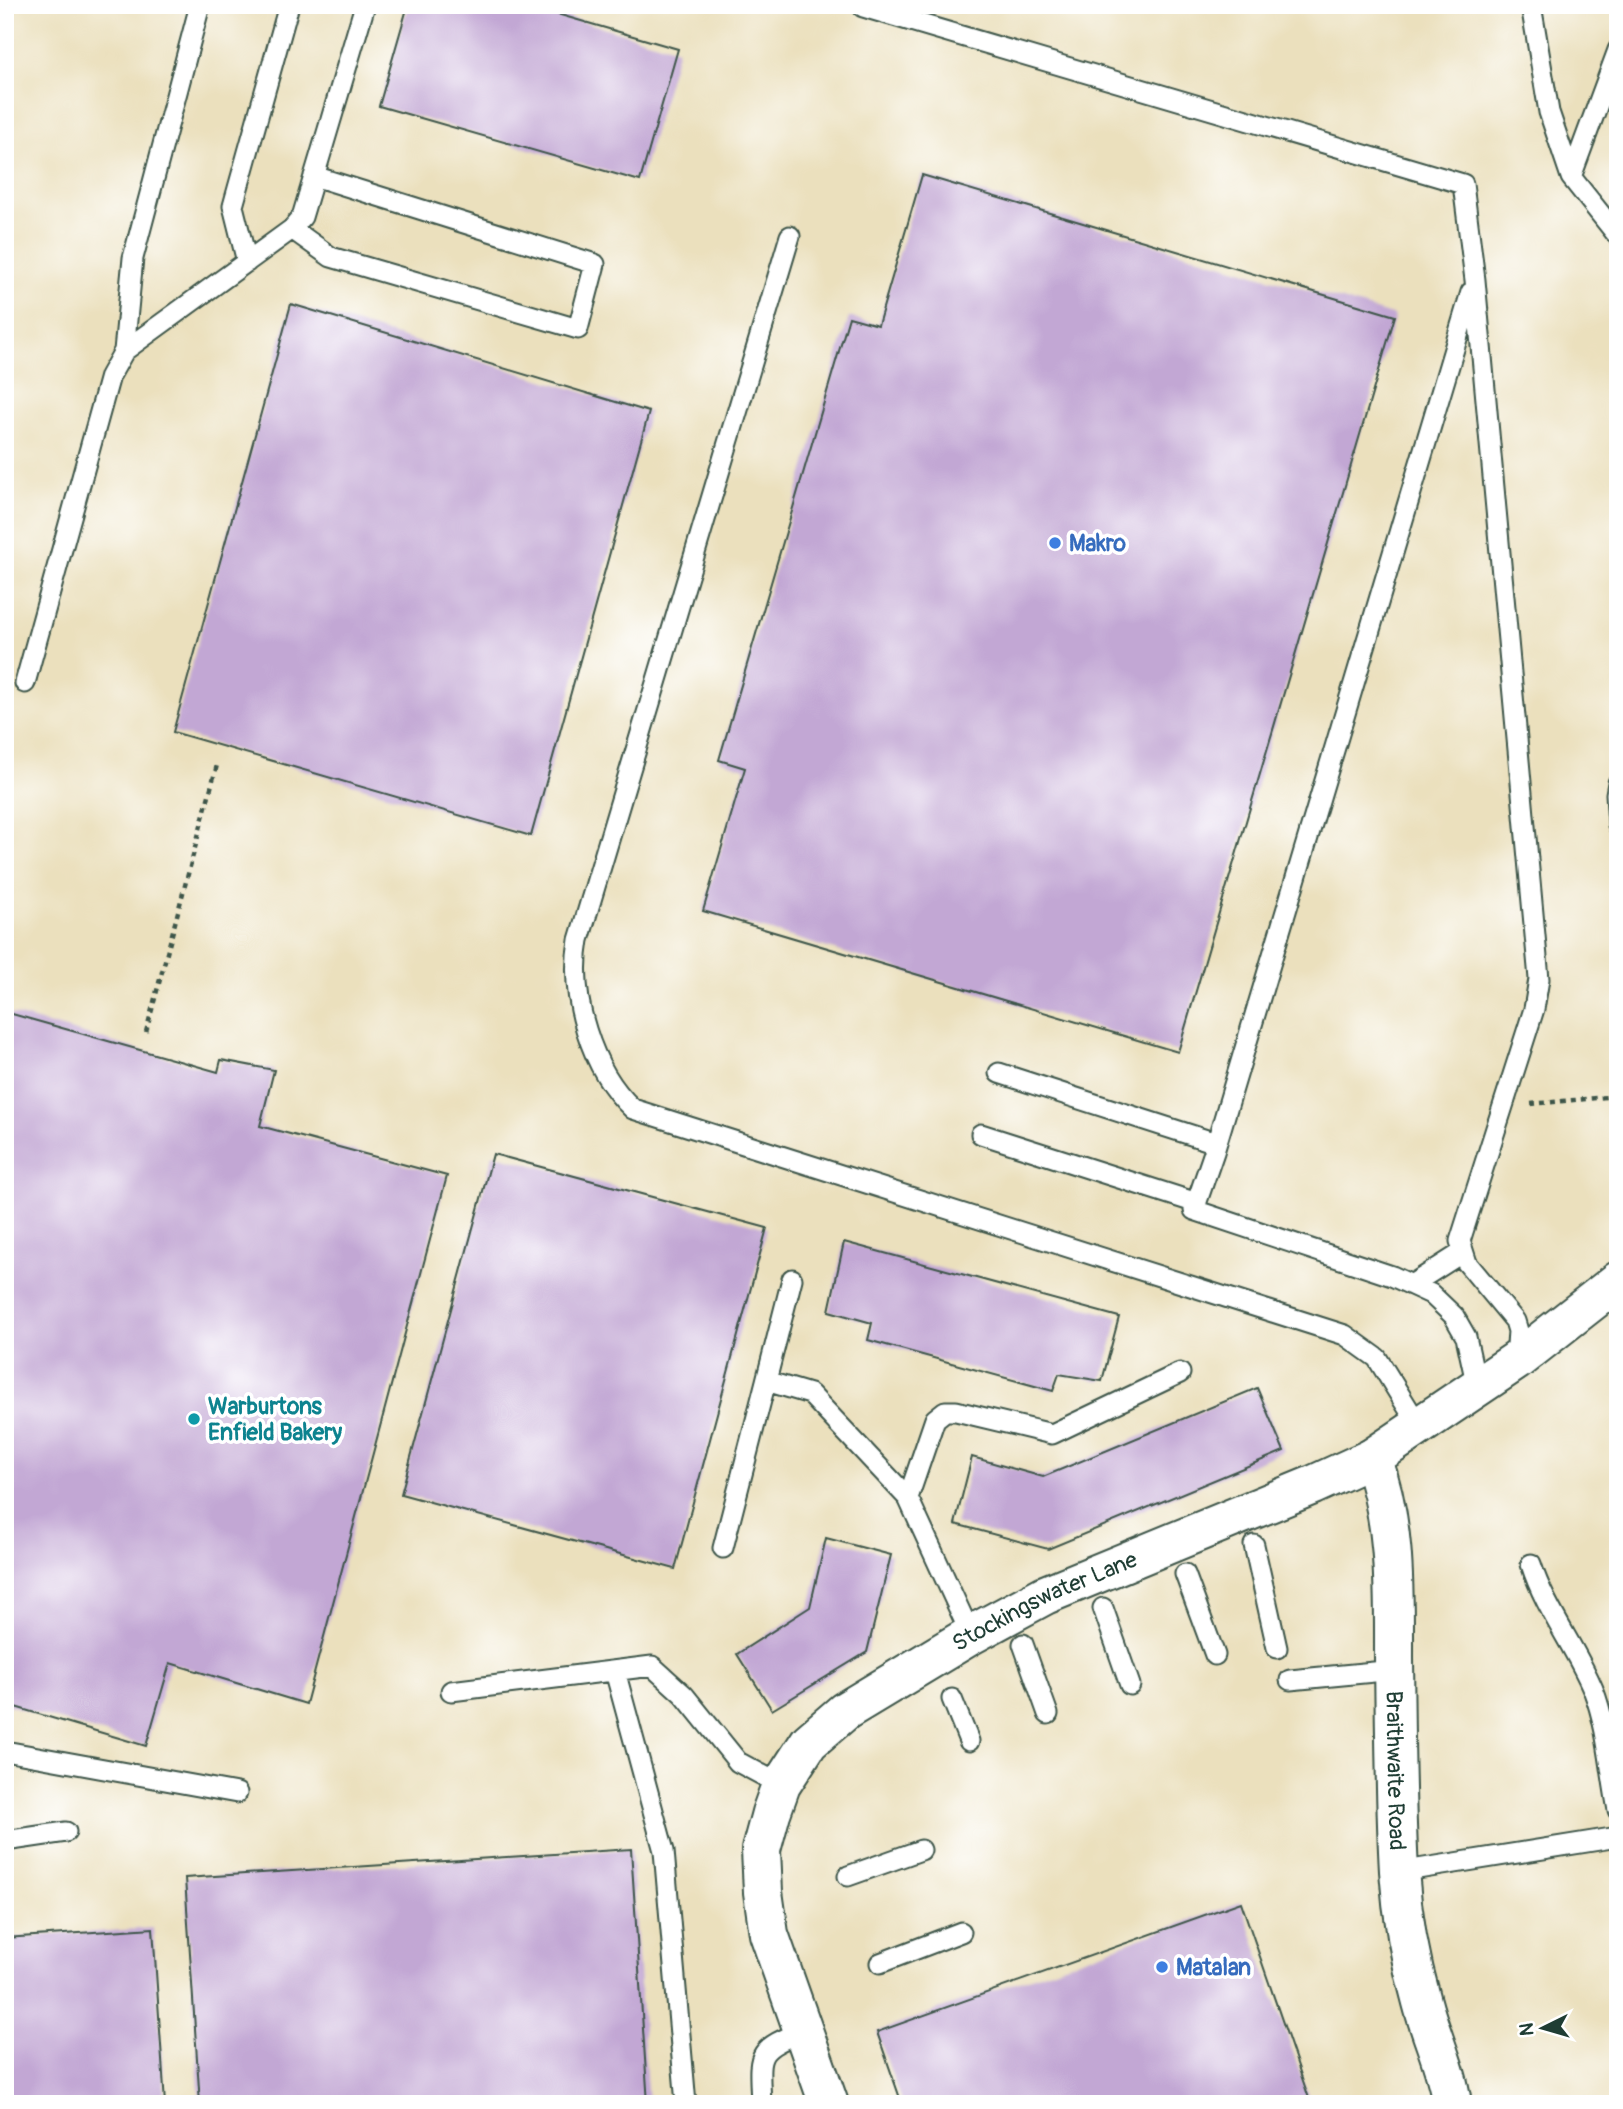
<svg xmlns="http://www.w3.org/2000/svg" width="1623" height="2109" viewBox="0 0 1623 2109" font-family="Pangolin,sans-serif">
  <rect width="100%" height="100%" fill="#fff"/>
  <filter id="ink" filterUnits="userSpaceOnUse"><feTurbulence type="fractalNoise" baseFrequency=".0143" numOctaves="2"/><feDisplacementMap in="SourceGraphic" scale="14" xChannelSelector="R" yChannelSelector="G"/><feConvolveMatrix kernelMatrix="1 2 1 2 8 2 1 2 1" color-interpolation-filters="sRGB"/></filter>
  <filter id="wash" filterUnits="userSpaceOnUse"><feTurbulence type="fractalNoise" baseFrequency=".00686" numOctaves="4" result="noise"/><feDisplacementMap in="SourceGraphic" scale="28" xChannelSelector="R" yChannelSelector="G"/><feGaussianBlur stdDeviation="1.57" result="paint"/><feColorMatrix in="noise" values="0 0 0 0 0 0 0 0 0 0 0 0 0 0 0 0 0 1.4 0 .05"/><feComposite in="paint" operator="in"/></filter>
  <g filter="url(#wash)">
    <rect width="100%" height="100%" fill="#ebe0bd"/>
    <g id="blocks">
      <!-- building -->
      <path fill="#c2a7d4" d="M408 5H526L678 49 640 181 379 106Z
        M922 175 1395 316 1178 1052 703 911 745 768 719 760 849 317 878 325Z
        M291 304 649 412 531 836 173 732Z
        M5 1012 218 1072 221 1060 274 1070 260 1126 447 1176 306 1704 170 1663 146 1746 5 1704Z
        M493 1154 767 1228 675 1569 401 1494Z
        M844 1242 1119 1317 1102 1381 1059 1374 1053 1391 868 1340 872 1323 829 1311Z
        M1257 1388 1284 1451 1048 1549 955 1524 972 1457 1043 1477Z
        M826 1538 891 1555 867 1652 772 1710 737 1654 810 1607Z
        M631 1849 648 2104H200L185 1878Z
        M1241 1902 1311 2104H902L877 2032Z
        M153 1928 165 2104H5V1938Z"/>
    </g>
  </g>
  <g filter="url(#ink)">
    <use href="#blocks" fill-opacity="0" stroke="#3e5549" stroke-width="2"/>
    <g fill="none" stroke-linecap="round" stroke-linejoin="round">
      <!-- lane casing -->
      <g stroke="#3e5549" stroke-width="23">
        <path id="lane" d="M1531 5 1549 112 1571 177 1618 236
          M863 7 1463 184 1475 280 1539 979 1534 1009 1460 1241 1467 1263 1515 1321 1518 1331 1516 1360
          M1571 177 1618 50
          M292 229 331 257 578 329 595 264 314 176
          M790 236 579 940C569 996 591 1070 633 1109L1345 1335 1377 1358 1419 1426
          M247 262 233 206 289 5
          M1471 292 1214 1152 1194 1210 1392 1276 1431 1294 1454 1316 1466 1337 1477 1387
          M124 351 133 258 200 5
          M25 683 110 376 124 351 292 229 302 217 365 5
          M1618 783 1616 794 1618 825
          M999 1073 1216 1143
          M981 1134 1197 1203
          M1411 1285 1463 1252
          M766 1381 792 1279
          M1254 1545 1277 1648
          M723 1548 766 1381 810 1394 908 1498
          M1531 1564C1545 1609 1575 1646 1593 1689 1608 1728 1610 1770 1618 1810
          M1185 1574 1215 1655
          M1103 1608 1130 1685
          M971 1635 908 1498 935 1419 945 1411H956L1052 1434 1180 1373
          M1023 1644 1048 1714
          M615 1671 664 1851 686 2104
          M1290 1680 1395 1670
          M451 1691 652 1666 684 1695 738 1762 781 1785
          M952 1699 969 1741
          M5 1751 237 1793
          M5 1841 66 1832
          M1399 1872 1618 1837
          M848 1876 921 1850
          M880 1963 961 1932
          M761 2104C759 2053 754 2051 803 2031"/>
      </g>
      <!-- street casing -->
      <g stroke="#3e5549" stroke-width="42">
        <g id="street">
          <path id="s1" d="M1372 1458C1396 1522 1394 1591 1394 1658 1395 1729 1395 1800 1399 1871 1402 1914 1410 1960 1422 2002 1431 2037 1447 2068 1452 2104"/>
          <path id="s2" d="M829 2104 769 1934 763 1892 761 1850 771 1813 781 1785 809 1742 845 1711 971 1635 1045 1595 1313 1485 1372 1458 1516 1361 1618 1281"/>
        </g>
      </g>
      <!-- path -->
      <path stroke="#3e5549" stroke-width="4.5" stroke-dasharray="5 5" stroke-linecap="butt" d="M146 1032 217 765
        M1531 1104 1618 1096"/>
      <!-- lane -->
      <use href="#lane" stroke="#fff" stroke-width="19"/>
      <!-- street -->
      <use href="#street" stroke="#fff" stroke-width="38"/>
    </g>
  </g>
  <!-- markers -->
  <g fill="#3f7fe0" stroke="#fff" stroke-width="2.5">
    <circle cx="1055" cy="543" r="7"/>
    <circle cx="1162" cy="1967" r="7"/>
  </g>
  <circle fill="#0f9aa8" stroke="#fff" stroke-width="2.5" cx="194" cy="1419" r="7"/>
  <g text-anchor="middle" stroke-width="7" stroke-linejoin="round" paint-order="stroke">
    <!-- shop labels -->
    <g font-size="23" font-weight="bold" fill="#366cbe" stroke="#fff" text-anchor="start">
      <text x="1069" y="551">Makro</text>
      <text x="1176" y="1975">Matalan</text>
    </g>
    <!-- culture labels -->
    <g font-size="23" font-weight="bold" fill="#0d838f" stroke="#fff" text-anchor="start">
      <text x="208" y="1414">Warburtons<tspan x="208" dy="26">Enfield Bakery</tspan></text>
    </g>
    <!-- street labels -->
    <g font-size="23" fill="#1f3d34" stroke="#fff">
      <text dy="8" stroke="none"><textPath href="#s2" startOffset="660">Stockingswater Lane</textPath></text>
      <text dy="8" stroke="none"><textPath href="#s1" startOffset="315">Braithwaite Road</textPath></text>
    </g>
  </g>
  <!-- margin -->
  <rect width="1623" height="2109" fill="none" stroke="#fff" stroke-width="28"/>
  <!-- north arrow -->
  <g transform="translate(1543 2028) rotate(265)" stroke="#ffffff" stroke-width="5" paint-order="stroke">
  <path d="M0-5L12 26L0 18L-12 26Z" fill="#1f3d34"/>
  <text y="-10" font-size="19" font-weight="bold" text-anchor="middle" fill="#1f3d34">N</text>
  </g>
</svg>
